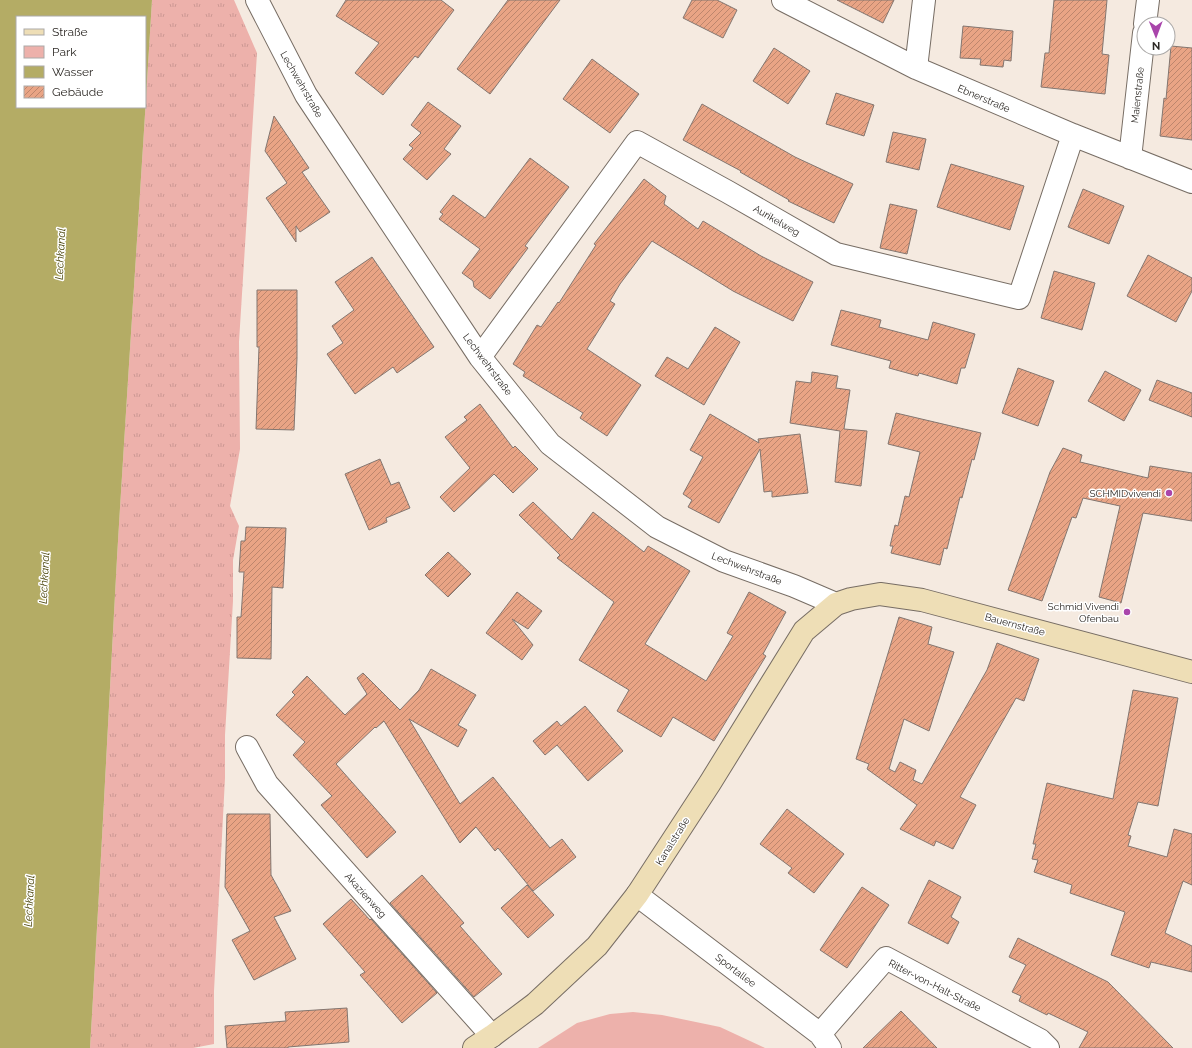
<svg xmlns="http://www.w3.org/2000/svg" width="1192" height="1048" viewBox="0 0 1192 1048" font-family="Raleway,sans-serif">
  <defs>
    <pattern id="grass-tufts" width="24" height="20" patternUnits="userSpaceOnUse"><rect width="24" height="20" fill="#edb1ab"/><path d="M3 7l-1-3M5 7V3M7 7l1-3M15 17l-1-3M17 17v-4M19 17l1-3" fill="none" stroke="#cc9893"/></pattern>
    <pattern id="building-hatch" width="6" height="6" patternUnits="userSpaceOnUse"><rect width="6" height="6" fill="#e9a485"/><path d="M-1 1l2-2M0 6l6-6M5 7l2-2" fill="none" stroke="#bd866d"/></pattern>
  </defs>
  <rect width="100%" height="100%" fill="#f5eae0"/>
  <!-- grass -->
  <path fill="url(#grass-tufts)" d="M152 0H234L257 53 239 342 240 449 230 506 239 526 233 560V601L225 735V778L214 991V1044L193 1048H90C100 885 108 721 117 558 128 372 141 186 152 0Z"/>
  <!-- park -->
  <path fill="#edb1ab" d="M633 1012 662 1015 720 1027 765 1048H538L577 1023 610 1014Z"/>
  <!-- water -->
  <path fill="#b4ac65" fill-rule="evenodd" d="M0 0H152C141 186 128 372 117 558 108 721 100 885 90 1048H0ZM17 17H145V107H17Z"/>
  <!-- building -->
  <path fill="url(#building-hatch)" stroke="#837670" d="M346 0H441L454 10 418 58 415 56 383 95 355 73 379 43 336 16Z
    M508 0H560L490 94 457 69Z
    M692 0H717L737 10 723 38 683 18Z
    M837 0H894L883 23Z
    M1054 0H1107L1102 54 1109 55 1105 94 1041 87 1045 53H1049Z
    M963 26 1013 31 1011 61 1004 60 1003 67 980 65 981 59 960 58Z
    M1171 46 1192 48V140L1160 136 1164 98 1166 99Z
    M774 48 810 71 788 104 753 81Z
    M592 59 639 94 610 133 563 99Z
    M836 93 874 105 864 136 826 124Z
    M428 102 461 126 444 149 451 154 427 180 403 159 413 148 409 145 421 133 411 125Z
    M702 104 795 157 853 184 834 223 788 201 789 200 740 172 741 171 683 140Z
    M274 116 309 168 302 172 330 212 300 232 296 226V242L266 198 287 183 265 151Z
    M893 132 926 139 919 170 886 162Z
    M530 158 569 187 525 246 528 248 490 299 474 287 473 281 462 273 480 249 439 219 443 214 440 212 453 195 485 218Z
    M951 164 1024 186 1010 230 937 207Z
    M644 179 666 196 664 204 698 229 703 221 761 256 813 282 793 321 733 291 652 241 620 284 610 301 615 304 587 349 641 385 607 436 580 418 583 413 523 376 525 372 513 364 537 325 541 327 558 302 559 303 596 245 594 244Z
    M1083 189 1124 206 1109 244 1068 227Z
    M890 204 917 210 907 254 880 248Z
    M1148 255 1192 278V291L1176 322 1127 296Z
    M372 257 434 347 397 373 393 367 355 394 327 354 343 343 332 326 354 310 335 282Z
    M1054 271 1095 283 1082 330 1041 318Z
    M257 290H297V358L294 430 256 429 259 347H257Z
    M841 310 881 320 879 327 928 340 933 322 975 334 965 368H961L957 384 919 373 918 376 889 368 891 361 831 345Z
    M715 327 740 342 704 405 655 376 667 357 688 369Z
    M1018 368 1054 381 1038 426 1002 413Z
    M1105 371 1141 390 1124 421 1088 401Z
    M812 372 838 376 836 388 850 390 844 429 867 431 861 486 835 482 840 431 790 423 796 381 811 383Z
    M1157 380 1192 393V417L1149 400Z
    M480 404 513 448 515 446 538 469 513 493 494 474 454 512 440 497 470 468 445 437 467 420 464 417Z
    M896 413 981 433 974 460 972 459 962 498 960 497 947 549 944 548 940 565 891 553 893 546H890L895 525 898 526 905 496 909 497 920 452 888 444Z
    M710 414 759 443 758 439 800 434 808 493 772 497V491L764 492 760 449 719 523 688 507 692 500 683 494 703 457 690 450Z
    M1063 448 1082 455 1080 462 1148 478 1150 466 1192 473V521L1143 513 1121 603 1099 597 1120 506 1083 498 1076 518 1072 517 1042 601 1008 590 1050 472Z
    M380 459 391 485 399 482 410 508 386 518 387 522 369 530 345 474Z
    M533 502 572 540 593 512 644 552 648 546 690 571 645 644 706 681 733 636 727 633 749 592 786 612 763 654 766 656 714 741 673 717 661 737 617 711 629 690 579 660 614 602 557 558 560 555 519 515Z
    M246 527 286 528 283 588 272 587 271 659 237 658V617H241L244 572H239L241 541H245Z
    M448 552 471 574 448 597 425 575Z
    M517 592 542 611 528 629 512 619 533 645 522 660 486 633Z
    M899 617 932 627 928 644 954 652 929 731 904 719 889 769 895 772 900 762 916 770 913 780 922 784 987 670 997 643 1039 659 1024 701 1016 698 960 797 976 805 953 849 936 841 934 846 900 829 917 805 867 769 869 764 856 759Z
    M431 669 476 695 458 725 467 730 458 747 409 719 460 804 493 777 550 848 562 839 576 857 533 891 498 848 495 851 476 827 460 843 384 721 376 728 375 727 336 764 396 832 367 858 321 805 332 796 293 755 305 742 276 715 295 695 292 692 307 676 345 715 367 694 357 678 363 673 400 710 419 690Z
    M1133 690 1178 698 1158 806 1138 802 1128 835 1131 836 1128 846 1167 857 1174 829 1192 834V885L1183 881 1165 933 1192 946V972L1151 962 1149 968 1111 955 1125 912 1070 893 1072 885 1034 872 1038 860 1032 859 1036 844H1033L1047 783 1113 799Z
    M585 706 623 751 588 781 557 745 545 755 533 741 557 721 561 726Z
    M787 809 844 854 814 893 788 873 792 868 760 844Z
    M227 814H270L271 875 291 911 274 917 296 959 254 980 232 940 250 931 225 887Z
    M422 875 464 923 460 926 502 974 474 997 390 903Z
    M929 880 961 897 951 917 959 922 948 944 908 923Z
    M527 885 554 915 528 938 501 908Z
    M862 887 889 905 847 968 820 950Z
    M351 899 370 920 371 919 437 993 402 1023 360 975 365 972 323 924Z
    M1018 938 1108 982 1173 1048H1079L1088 1032 1048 1013 1047 1015 1019 1001 1021 996 1012 992 1026 965 1009 957Z
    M347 1008 349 1042 288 1047V1048H227L225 1026 286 1021 285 1012Z
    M901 1011 937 1048H863Z"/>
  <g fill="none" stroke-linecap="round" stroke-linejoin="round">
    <!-- street casing -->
    <g stroke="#776d64" stroke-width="24">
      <path id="street" d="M257 0 306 95 480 357 550 444 657 527 724 561 794 586 836 604
        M783 0 916 68 1073 135 1192 182
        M1145 24 1148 0
        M916 68 924 0
        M1130 158 1144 33
        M480 357 637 142 728 192 836 254 1019 298 1073 135
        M247 747 267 784 492 1036
        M637 895 820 1034 830 1048
        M820 1034 886 958 1040 1040 1048 1048"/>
    </g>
    <!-- secondary casing -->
    <g stroke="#776d64" stroke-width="24">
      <path id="secondary" d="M474 1048 492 1036 535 1004 597 946 637 895 710 783 804 631 836 604 851 599 880 594 922 600 1192 672"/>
    </g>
    <!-- street -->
    <use href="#street" stroke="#fff" stroke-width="22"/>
    <!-- secondary -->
    <use href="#secondary" stroke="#eedeb6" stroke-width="22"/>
  </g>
  <!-- markers -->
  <g fill="#a945ab" stroke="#fff" stroke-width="1.5">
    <circle cx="1169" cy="493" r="4"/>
    <circle cx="1127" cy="612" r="4"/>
  </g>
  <g text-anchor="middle" stroke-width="3" stroke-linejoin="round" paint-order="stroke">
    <!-- street labels -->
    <g font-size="10" fill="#2d2925" stroke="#fff">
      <text transform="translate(302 84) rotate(60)" y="4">Lechwehrstraße</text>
      <text transform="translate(1137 95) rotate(-84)" y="4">Maienstraße</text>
      <text transform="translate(984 98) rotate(23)" y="4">Ebnerstraße</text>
      <text transform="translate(777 220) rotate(30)" y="4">Aurikelweg</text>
      <text transform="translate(488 364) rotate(53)" y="4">Lechwehrstraße</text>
      <text transform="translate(747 568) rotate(21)" y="4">Lechwehrstraße</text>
      <text transform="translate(1015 624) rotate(15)" y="4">Bauernstraße</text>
      <text transform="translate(672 841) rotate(-58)" y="4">Kanalstraße</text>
      <text transform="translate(366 895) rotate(48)" y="4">Akazienweg</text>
      <text transform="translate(736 970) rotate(37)" y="4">Sportallee</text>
      <text transform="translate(935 985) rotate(27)" y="4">Ritter-von-Halt-Straße</text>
    </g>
    <!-- poi labels -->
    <g font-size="10" fill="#2d2925" stroke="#fff" text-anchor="end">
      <text x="1161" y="497">SCHMIDvivendi</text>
      <text x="1119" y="610">Schmid Vivendi<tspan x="1119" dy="12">Ofenbau</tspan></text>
    </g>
    <!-- water labels -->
    <g font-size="11" font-style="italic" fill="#474106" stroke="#fff">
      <text transform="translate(60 254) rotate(-87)" y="4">Lechkanal</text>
      <text transform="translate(44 578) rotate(-87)" y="4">Lechkanal</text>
      <text transform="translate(29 901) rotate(-87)" y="4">Lechkanal</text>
    </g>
  </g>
  <!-- legend -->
  <rect x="16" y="16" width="130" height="92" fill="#ffffff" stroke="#aba9a8"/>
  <rect x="24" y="29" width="20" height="6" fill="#eedeb6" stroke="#aba9a8"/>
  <text x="52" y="36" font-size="12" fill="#2d2925">Straße</text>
  <rect x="24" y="46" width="20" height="12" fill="#edb1ab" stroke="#aba9a8"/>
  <text x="52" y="56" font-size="12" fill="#2d2925">Park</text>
  <rect x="24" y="66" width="20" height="12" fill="#b4ac65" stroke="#aba9a8"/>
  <text x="52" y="76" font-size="12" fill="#2d2925">Wasser</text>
  <rect x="24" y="86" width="20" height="12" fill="url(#building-hatch)" stroke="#aba9a8"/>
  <text x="52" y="96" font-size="12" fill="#2d2925">Gebäude</text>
  <!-- north arrow -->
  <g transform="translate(1156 36) rotate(179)"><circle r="19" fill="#ffffff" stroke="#aba9a8"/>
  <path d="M0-3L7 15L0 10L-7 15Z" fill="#a945ab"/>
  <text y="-6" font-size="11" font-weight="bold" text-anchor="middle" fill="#2d2925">N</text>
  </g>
</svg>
